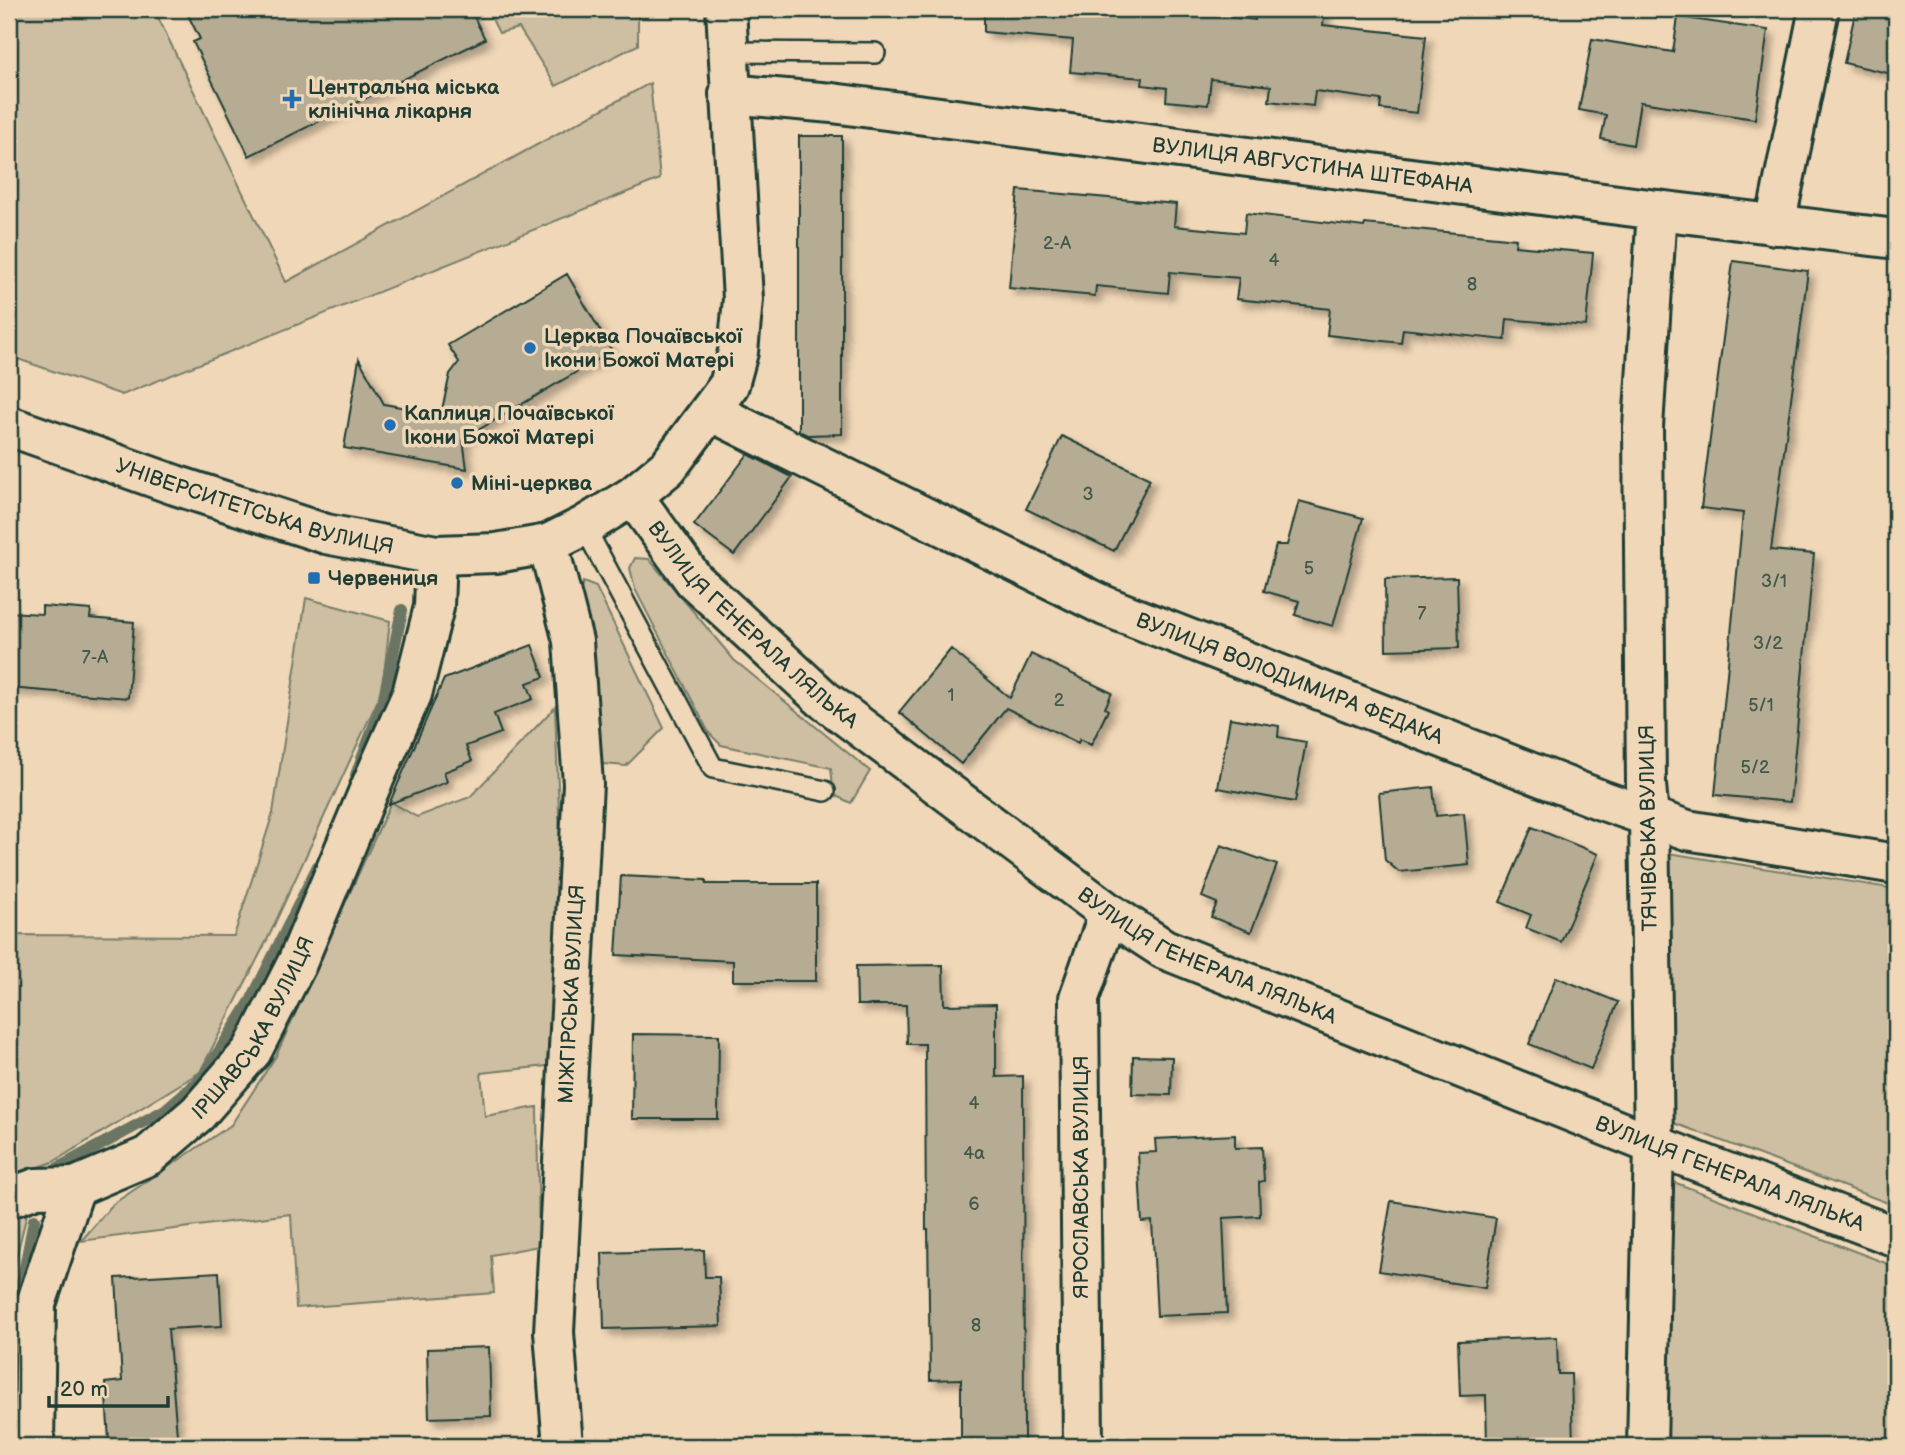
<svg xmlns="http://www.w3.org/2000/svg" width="1905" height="1455" viewBox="0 0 1905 1455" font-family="'Balsamiq Sans',sans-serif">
  <defs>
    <filter id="shadow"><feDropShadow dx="6" dy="6" stdDeviation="3.5" flood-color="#0004"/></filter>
  </defs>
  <rect width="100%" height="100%" fill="#f0d7b7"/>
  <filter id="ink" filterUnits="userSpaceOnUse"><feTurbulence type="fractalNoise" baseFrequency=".0143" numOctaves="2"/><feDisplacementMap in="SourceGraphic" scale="14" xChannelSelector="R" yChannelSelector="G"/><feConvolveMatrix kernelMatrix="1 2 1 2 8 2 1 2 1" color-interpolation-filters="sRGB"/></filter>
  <g filter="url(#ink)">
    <!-- green -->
    <path fill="#cebea2" stroke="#767e6b" stroke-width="2" d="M9 9H154L286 282 650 83 660 179 122 395 9 356Z
      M487 9H638V45L556 86 519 28 499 33Z
      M635 558 649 559 734 660 870 771 851 803 834 795 831 768 721 745 709 733 635 589 630 568Z
      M583 582 596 587 664 728 626 766 592 763 577 605Z
      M306 598 390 621 382 691 269 936 200 1072 53 1162 9 1178V935L234 936 273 813Z
      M555 707 561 866 547 1066 481 1073 485 1116 537 1107 539 1246 491 1255 494 1293 296 1308 291 1214 81 1241 113 1204 231 1125 276 1056 391 802 417 817 470 797Z
      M1668 853 1896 889V1206L1674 1123Z
      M1671 1181 1896 1267V1444L1666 1443Z
      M29 1206 16 1258 9 1312V1213Z"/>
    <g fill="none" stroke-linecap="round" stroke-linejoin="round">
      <!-- stream -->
      <path stroke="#6b7563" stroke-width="12" d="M356 775 383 702 402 610
        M58 1168 165 1110 203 1077 251 1001 318 866
        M9 1421 11 1342 34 1220"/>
    </g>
    <!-- building -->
    <path fill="#b5ac93" stroke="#1f3d34" stroke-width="2" filter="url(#shadow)" d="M185 9H470L485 39 249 156 193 42 200 39Z
      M984 9H1091L1174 18 1175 11 1255 20 1256 11 1290 15 1291 9H1325L1323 25 1426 36 1417 113 1380 109 1381 100 1315 91 1313 106 1269 101 1271 86 1211 79 1208 105 1166 101 1167 88 1142 85 1143 78 1070 72 1073 40 984 32Z
      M1856 9H1896V75L1844 63Z
      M1678 17 1768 30 1755 119 1640 102 1633 145 1601 139 1606 115 1579 110 1592 39 1673 52Z
      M799 136H842V434L807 435 799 431Z
      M1018 190 1176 204 1174 226 1244 233 1246 213 1364 227 1365 224 1516 239 1515 246 1593 253 1586 326 1507 319 1505 340 1403 329 1401 343 1327 335 1330 309 1236 299 1239 278 1170 272 1168 293 1096 286 1095 296 1009 288Z
      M1733 261 1808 271 1771 550 1814 554 1790 802 1715 795 1743 513 1701 508Z
      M567 274 612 351 463 439 467 469 344 448 359 359 384 404 441 414 450 374 459 362 448 345Z
      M1062 436 1150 479 1114 551 1026 509Z
      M748 454 792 477 734 555 694 525Z
      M1299 501 1363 518 1333 626 1295 615 1299 601 1264 591 1276 545H1287Z
      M1457 577 1459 648 1386 650 1385 579Z
      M42 606 91 610 90 618 134 622 128 698 9 688V612L42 614Z
      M532 645 544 677 527 683 533 699 494 714 501 733 466 746 472 761 444 772 447 782 389 804 444 679Z
      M951 649 1010 698 1031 654 1112 693 1105 708 1108 710 1091 745 1080 739 1078 743 1006 708 961 764 899 712Z
      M1230 718 1279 726 1278 737 1306 742 1295 802 1218 788Z
      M1433 787 1436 816 1464 813 1469 865 1399 872 1385 860 1379 793Z
      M1532 827 1598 854 1561 942 1526 928 1531 915 1500 902Z
      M1221 845 1277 865 1251 932 1211 917 1217 903 1202 897Z
      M621 876 706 880V884H816V981H733V961L616 955Z
      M943 965 944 1005 996 1004V1077L1023 1076 1024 1446H961V1379L930 1380 928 1229H926L925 1044H907L906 1005H857L856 966Z
      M1556 977 1618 1002 1591 1069 1529 1044Z
      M633 1034 719 1035 718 1119H632Z
      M1133 1056 1172 1057 1171 1095 1132 1094Z
      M1235 1135V1148L1262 1147 1264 1181 1259 1182 1260 1216 1223 1218 1227 1313 1157 1316 1152 1221 1142 1222 1138 1153 1156 1152 1155 1139Z
      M1391 1201 1496 1218 1485 1288 1379 1271Z
      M704 1250 705 1277H719L721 1326 604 1329 602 1253Z
      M219 1272 222 1326 168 1329 177 1435 109 1440 105 1383 122 1381 116 1278Z
      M1557 1337 1558 1374H1571L1573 1446H1487L1486 1395 1460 1396 1458 1341Z
      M489 1347 491 1416 429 1418 427 1349Z"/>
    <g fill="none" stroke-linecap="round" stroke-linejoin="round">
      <!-- service casing -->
      <g stroke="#1f3d34" stroke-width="24">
        <path id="service" d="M728 52 875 53
          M584 526 713 768 825 791"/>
      </g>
      <!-- minor casing -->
      <g stroke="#1f3d34" stroke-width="44">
        <g id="minor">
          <path id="s1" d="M729 94 832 103 1657 210 1896 239"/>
          <path d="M1775 225 1819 9"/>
          <path id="s2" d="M710 411 1105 606 1601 800 1687 830 1896 864"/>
          <path d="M548 544 573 641 583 784 554 1332 563 1446"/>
          <path d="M9 1198 36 1188 75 1187"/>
          <path id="s3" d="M34 1446 36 1304 75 1187 148 1156 198 1113 252 1051 297 963 370 788 412 694 434 607 436 555"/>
          <path d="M1083 1446 1079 998 1109 913"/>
          <path d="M1647 1446 1654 1145 1649 817 1646 785 1643 427 1657 210"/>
        </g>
      </g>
      <!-- tertiary casing -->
      <g stroke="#1f3d34" stroke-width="44">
        <g id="tertiary">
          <path id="s4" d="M9 426 175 485 326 534 436 555 496 553 548 544 584 526 633 496 668 467 729 385 738 352 743 299 726 9"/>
          <path id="s5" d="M633 496 694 580 823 699 1109 913 1164 949 1654 1145 1896 1237"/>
        </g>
      </g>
      <!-- service -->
      <use href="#service" stroke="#f0d7b7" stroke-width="19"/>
      <!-- minor -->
      <use href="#minor" stroke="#f0d7b7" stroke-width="38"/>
      <!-- tertiary -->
      <use href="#tertiary" stroke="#f0d7b7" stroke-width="38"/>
    </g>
  </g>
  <!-- markers -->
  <g fill="#1f6fb2" stroke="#f0d7b7" stroke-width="2.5">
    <path d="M288.5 88.5h7v7h7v7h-7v7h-7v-7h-7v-7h7z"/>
    <circle cx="530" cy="348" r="7"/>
    <circle cx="390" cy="425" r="7"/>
    <circle cx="457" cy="483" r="7"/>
    <rect x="307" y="571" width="14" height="14" rx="3.5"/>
  </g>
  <g text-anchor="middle" stroke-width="7" stroke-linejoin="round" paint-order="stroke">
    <!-- number labels -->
    <g font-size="18" fill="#44594c">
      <text x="1057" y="249">2-А</text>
      <text x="1274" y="266">4</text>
      <text x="1472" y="290">8</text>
      <text x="1088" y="500">3</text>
      <text x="1309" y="574">5</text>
      <text x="1774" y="587">3/1</text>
      <text x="1422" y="619">7</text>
      <text x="1768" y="649">3/2</text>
      <text x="95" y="663">7-А</text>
      <text x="951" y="701">1</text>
      <text x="1059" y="706">2</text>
      <text x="1761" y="711">5/1</text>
      <text x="1755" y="773">5/2</text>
      <text x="974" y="1109">4</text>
      <text x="974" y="1159">4а</text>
      <text x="974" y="1210">6</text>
      <text x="976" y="1331">8</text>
    </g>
    <!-- poi labels -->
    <g font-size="21" font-weight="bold" fill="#1f3d34" stroke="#f0d7b7" text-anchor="start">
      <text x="308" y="94">Центральна міська<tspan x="308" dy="24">клінічна лікарня</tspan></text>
      <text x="544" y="343">Церква Почаївської<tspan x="544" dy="24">Ікони Божої Матері</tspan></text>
      <text x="404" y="420">Каплиця Почаївської<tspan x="404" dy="24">Ікони Божої Матері</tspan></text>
      <text x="471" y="490">Міні-церква</text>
      <text x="328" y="585">Червениця</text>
    </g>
    <!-- street labels -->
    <g font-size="21" fill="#1f3d34" stroke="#f0d7b7">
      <text dy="7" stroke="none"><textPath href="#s1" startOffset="588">ВУЛИЦЯ АВГУСТИНА ШТЕФАНА</textPath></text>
      <text dy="7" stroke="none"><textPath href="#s4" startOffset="259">УНІВЕРСИТЕТСЬКА ВУЛИЦЯ</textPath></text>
      <text dy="7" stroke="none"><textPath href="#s5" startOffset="177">ВУЛИЦЯ ГЕНЕРАЛА ЛЯЛЬКА</textPath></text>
      <text dy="7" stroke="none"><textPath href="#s2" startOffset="639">ВУЛИЦЯ ВОЛОДИМИРА ФЕДАКА</textPath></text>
      <text transform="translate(1648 828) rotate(-91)" y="7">ТЯЧІВСЬКА ВУЛИЦЯ</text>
      <text dy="7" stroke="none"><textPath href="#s5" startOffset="744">ВУЛИЦЯ ГЕНЕРАЛА ЛЯЛЬКА</textPath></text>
      <text transform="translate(571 994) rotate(-87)" y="7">МІЖГІРСЬКА ВУЛИЦЯ</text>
      <text dy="7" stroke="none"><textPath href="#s3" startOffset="513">ІРШАВСЬКА ВУЛИЦЯ</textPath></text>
      <text dy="7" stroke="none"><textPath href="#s5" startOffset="1311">ВУЛИЦЯ ГЕНЕРАЛА ЛЯЛЬКА</textPath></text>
      <text transform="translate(1081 1177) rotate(-90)" y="7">ЯРОСЛАВСЬКА ВУЛИЦЯ</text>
    </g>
  </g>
  <!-- margin -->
  <rect width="1905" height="1455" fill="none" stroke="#f0d7b7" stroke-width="35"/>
  <rect x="18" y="18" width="1870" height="1420" fill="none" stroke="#1f3d34" stroke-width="2.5" filter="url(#ink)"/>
  <!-- scale -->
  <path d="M49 1396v10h119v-10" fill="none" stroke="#1f3d34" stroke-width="3.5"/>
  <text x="60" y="1396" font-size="21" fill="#1f3d34" stroke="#f0d7b7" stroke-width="5" paint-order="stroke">20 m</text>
</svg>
